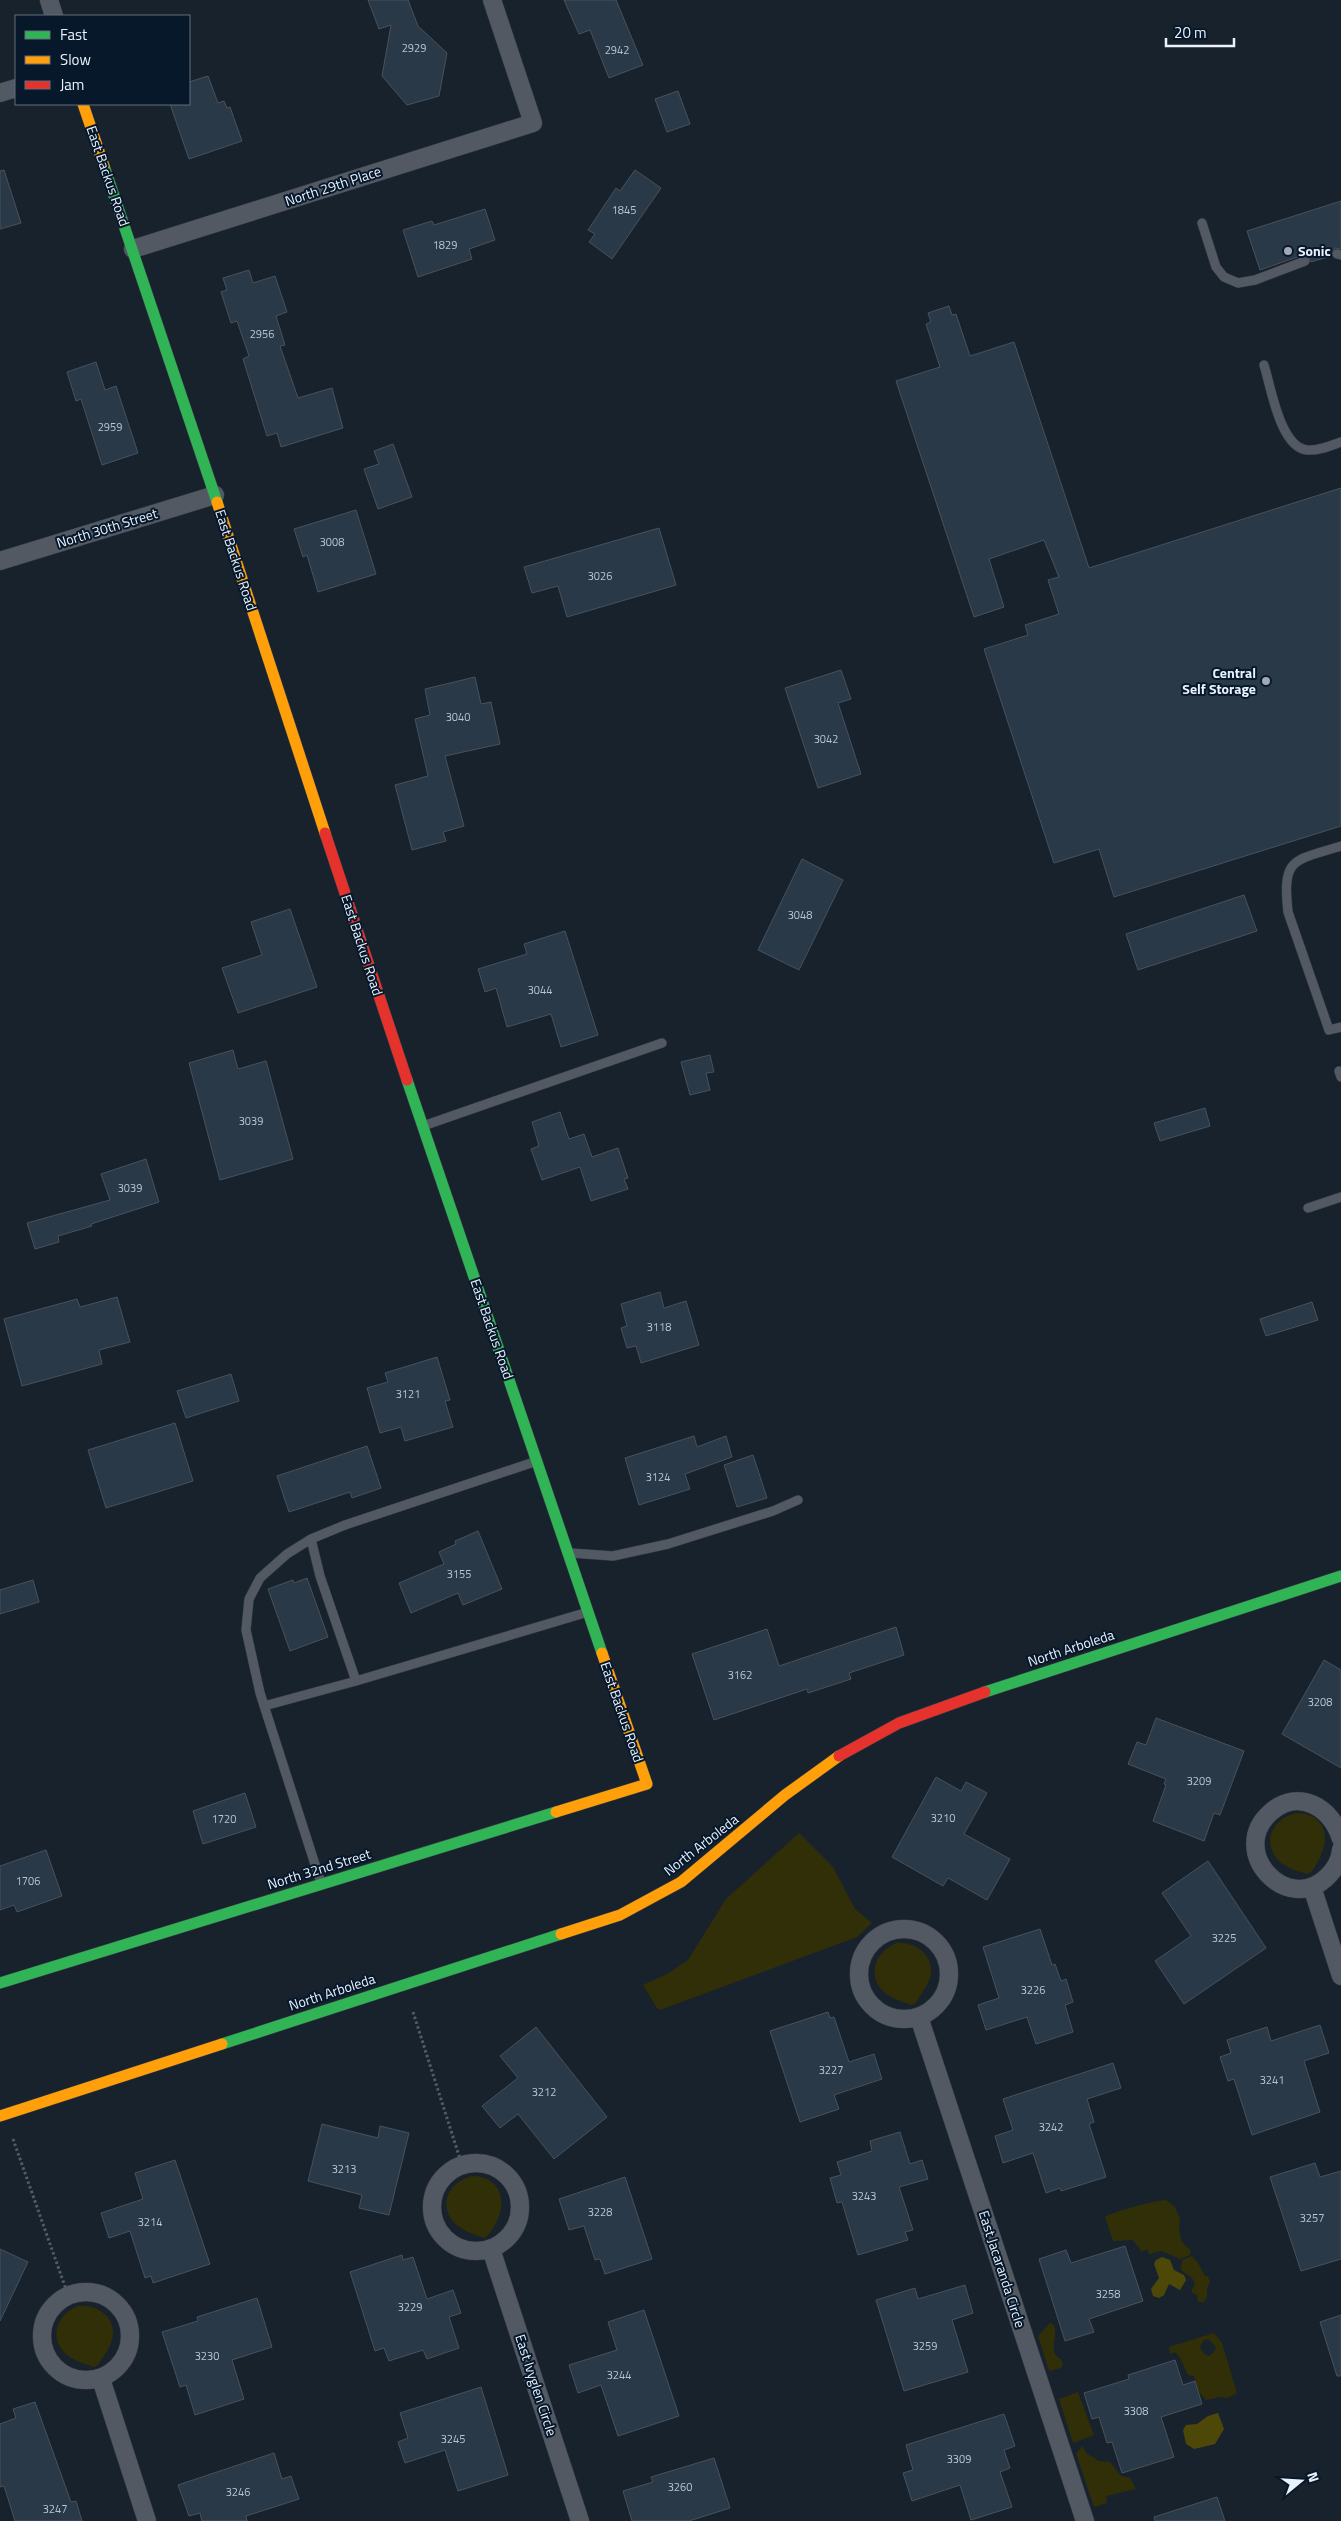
<svg xmlns="http://www.w3.org/2000/svg" width="1341" height="2521" viewBox="0 0 1341 2521" font-family="'Titillium Web',sans-serif">
  <rect width="100%" height="100%" fill="#18222d"/>
  <!-- green -->
  <path fill="#312f07" fill-rule="evenodd" d="M1298 1813C1325 1814 1331 1838 1319 1859 1316 1865 1313 1872 1307 1874 1298 1871 1286 1868 1279 1861 1260 1842 1274 1816 1298 1813Z
    M799 1833 833 1867 855 1909 872 1923 857 1937 660 2010 657 2008 643 1985 667 1974 688 1960 726 1899Z
    M896 1943C915 1941 936 1956 930 1978 927 1986 920 1995 916 2003L912 2005C902 2002 890 1998 883 1991 866 1974 876 1952 896 1943Z
    M474 2176C502 2178 507 2202 496 2223 492 2229 490 2235 484 2238 473 2234 460 2230 453 2221 437 2202 452 2179 474 2176Z
    M1166 2200 1174 2206 1180 2218 1179 2231 1182 2242 1191 2251 1190 2255 1180 2259 1161 2251 1149 2254 1147 2249 1142 2252 1133 2240 1113 2241 1105 2217C1112 2212 1156 2200 1166 2200Z
    M1192 2256 1198 2263 1205 2276H1208L1210 2283C1204 2289 1210 2296 1204 2302H1198L1197 2295 1191 2292 1195 2283 1192 2278 1181 2270 1182 2260Z
    M78 2306C97 2304 118 2318 112 2340 110 2348 103 2357 98 2365L94 2367C85 2364 72 2360 65 2353 48 2337 58 2313 78 2306Z
    M1050 2323 1054 2325C1057 2335 1053 2341 1054 2350 1054 2357 1061 2357 1063 2363L1061 2368 1049 2371 1038 2336Z
    M1214 2333 1222 2343 1237 2393 1227 2398 1221 2397 1206 2400 1199 2392 1194 2376 1188 2375 1179 2356 1175 2352 1170 2354 1169 2347ZM1208 2339 1216 2347 1214 2352 1209 2356 1204 2354 1200 2347 1203 2341Z
    M1078 2392 1094 2435 1073 2443 1059 2399Z
    M1083 2446 1086 2453 1099 2461 1110 2462 1121 2476 1130 2478 1136 2489 1106 2496 1107 2503 1094 2507 1076 2453Z"/>
  <!-- water -->
  <path fill="#4d4808" d="M1162 2257 1170 2260 1174 2270 1184 2275 1186 2280 1180 2290 1169 2284 1164 2295 1159 2298 1153 2296 1151 2289 1159 2278 1154 2264 1156 2260Z
    M1218 2413 1224 2429 1215 2444 1194 2449 1186 2444 1183 2430 1186 2425 1197 2424 1208 2416Z"/>
  <!-- building -->
  <path fill="#293948" stroke="#49515b" d="M368 0H408L418 26 447 53 439 96 407 105 382 76 391 25 379 29Z
    M564 0H616L643 65 609 78 590 30 579 34Z
    M208 76 218 103 224 101 227 108 230 107 242 141 189 159 170 104H189V82Z
    M678 91 690 124 667 132 655 99Z
    M4 170 21 223 0 229V171Z
    M635 170 661 188 612 259 589 242 595 234 588 230 616 188 620 191Z
    M1341 201V249L1335 248 1331 256 1311 262 1309 257 1303 255 1260 270 1247 231Z
    M485 209 495 240 469 249 472 259 418 277 403 230 432 221 434 225Z
    M249 270 253 283 275 276 287 312 276 316 285 345 280 346 298 398 332 388 343 428 281 447 277 433 267 436 243 359 249 356 237 321 231 323 221 292 227 290 223 278Z
    M949 306 952 315 956 314 970 356 1014 342 1089 568 1341 488V826L1114 897 1099 849 1054 863 984 649 1028 635 1025 625 1059 614 1048 580 1059 577 1044 540 989 559 1004 607 974 617 896 381 940 367 926 324 931 322 928 313Z
    M96 362 105 390 116 386 138 453 102 465 81 399 76 401 67 372Z
    M393 444 412 497 378 509 364 469 379 464 374 451Z
    M356 510 376 574 318 592 307 555 303 557 294 529Z
    M659 528 676 585 567 617 558 586 532 593 524 567Z
    M841 670 851 699 838 703 861 774 818 788 785 688Z
    M475 677 481 704 491 702 500 744 445 756 464 826 443 832 446 841 412 850 395 785 428 776 415 719 430 715 425 689Z
    M802 859 843 880 799 970 758 950Z
    M1244 895 1257 931 1138 970 1126 934Z
    M290 909 317 987 238 1013 222 968 262 955 251 922Z
    M565 931 598 1035 561 1047 551 1014 507 1027 496 988 485 992 478 969 527 954 524 944Z
    M233 1050 238 1069 266 1061 293 1159 220 1180 189 1063Z
    M710 1055 714 1072 706 1073 710 1090 690 1095 681 1062Z
    M1205 1108 1210 1126 1160 1141 1154 1123Z
    M560 1112 569 1139 584 1134 592 1157 618 1148 628 1178 624 1179 628 1189 591 1201 580 1167 542 1180 531 1149 539 1146 532 1122Z
    M146 1159 159 1202 91 1224 92 1226 58 1236 59 1242 35 1249 27 1223 110 1200 101 1174Z
    M660 1292 664 1308 686 1301 699 1345 641 1363 636 1346 627 1348 621 1328 627 1326 621 1304Z
    M117 1297 130 1342 99 1350 102 1364 22 1386 4 1319 77 1299 80 1307Z
    M1312 1302 1318 1320 1266 1336 1260 1319Z
    M437 1357 450 1400 445 1401 453 1427 405 1441 401 1427 380 1433 367 1388 388 1382 385 1373Z
    M231 1374 239 1401 186 1418 177 1391Z
    M175 1423 193 1481 106 1508 88 1450Z
    M694 1436 697 1447 726 1436 732 1457 685 1474 690 1489 639 1505 625 1458Z
    M367 1446 381 1488 352 1498 350 1492 289 1512 277 1476Z
    M753 1455 767 1498 737 1507 724 1465Z
    M478 1531 502 1589 463 1605 458 1593 411 1613 399 1583 444 1564 439 1552 456 1544 455 1541Z
    M307 1578 328 1637 290 1651 268 1589 293 1580 294 1583Z
    M33 1580 39 1602 0 1614V1590Z
    M896 1627 904 1655 849 1673 851 1679 808 1693 807 1689 714 1720 692 1654 767 1629 779 1666Z
    M1324 1660 1341 1670V1768L1282 1734Z
    M1156 1718 1244 1751 1220 1815 1214 1813 1204 1841 1153 1821 1166 1785 1164 1784 1166 1779 1128 1764 1137 1742 1146 1745Z
    M936 1777 961 1791 966 1782 987 1793 964 1834 1010 1859 987 1900 948 1878 943 1886 892 1857Z
    M245 1793 256 1827 203 1844 193 1811Z
    M46 1850 62 1896 17 1912 14 1905 0 1910V1866Z
    M1208 1861 1266 1948 1184 2004 1155 1961 1191 1936 1162 1893Z
    M1040 1929 1052 1965 1055 1964 1061 1981 1066 1979 1073 2002 1065 2005 1073 2032 1036 2044 1027 2017 986 2030 978 2005 999 1998 983 1947Z
    M828 2012 830 2018 834 2017 849 2062 874 2054 882 2079 834 2095 839 2109 800 2122 770 2031Z
    M1320 2025 1329 2053 1304 2061 1320 2112 1252 2135 1234 2079 1228 2081 1220 2057 1231 2053 1227 2040 1267 2027 1271 2041Z
    M536 2027 607 2117 554 2159 518 2114 500 2128 482 2106 518 2078 500 2056Z
    M1113 2063 1121 2088 1087 2099 1094 2122 1089 2124 1106 2177 1061 2191 1060 2188 1046 2193 1033 2153 1003 2163 995 2136 1013 2130 1003 2099Z
    M322 2124 378 2138 380 2126 409 2133 389 2215 359 2208 362 2195 308 2181Z
    M900 2132 910 2164 922 2160 928 2179 899 2187 913 2230 905 2232 908 2240 858 2255 842 2202 837 2203 830 2178 841 2175 837 2162 872 2151 870 2141Z
    M175 2160 210 2264 153 2283 151 2276 145 2278 130 2231 109 2238 101 2213 143 2199 135 2173Z
    M1315 2163 1320 2177 1341 2171V2259L1301 2271 1270 2177Z
    M625 2177 652 2259 605 2274 600 2259 595 2260 584 2226 569 2230 559 2199Z
    M1125 2246 1143 2301 1089 2319 1094 2332 1065 2341 1039 2259 1066 2250 1071 2263Z
    M0 2249 28 2262 0 2321Z
    M402 2255 403 2260 413 2257 427 2299 453 2290 461 2313 449 2317 459 2348 427 2359 423 2350 389 2361 384 2348 375 2351 350 2272Z
    M965 2285 973 2313 952 2320 968 2372 904 2391 876 2300 915 2288 918 2299Z
    M257 2298 272 2347 232 2360 244 2399 195 2415 186 2385 180 2387 162 2332 198 2321 197 2317Z
    M644 2310 679 2416 618 2436 601 2385 578 2393 569 2365 617 2350 608 2322Z
    M1341 2315V2376H1337L1320 2322Z
    M1175 2360 1183 2385 1195 2381 1202 2404 1161 2417 1174 2457 1122 2473 1112 2442 1107 2443 1099 2417 1092 2419 1084 2393 1129 2379 1128 2375Z
    M481 2387 508 2475 458 2491 445 2450 405 2463 398 2442 408 2438 400 2413Z
    M35 2402 71 2502 76 2501 82 2521H15L4 2486 0 2487V2424L16 2418 13 2409Z
    M1004 2414 1015 2446 1004 2450 1010 2468 1000 2472 1012 2507 971 2520 960 2485 912 2501 903 2473 913 2470 906 2445Z
    M274 2453 282 2479 291 2476 299 2499 246 2516 247 2521H202L200 2513 189 2516 178 2485Z
    M714 2458 730 2508 689 2521H632L623 2491 653 2482 651 2477Z
    M1217 2497 1225 2521H1155L1154 2517Z"/>
  <g fill="none" stroke-linecap="round" stroke-linejoin="round">
    <!-- lane casing -->
    <g stroke="#373e47" stroke-width="10">
      <path id="lane" d="M1202 223 1216 267 1224 277 1238 283 1255 280 1305 261
        M1337 254 1341 255
        M1264 365C1271 387 1280 447 1307 450 1318 451 1330 446 1341 442
        M1341 846C1293 861 1282 857 1288 912L1329 1030 1341 1027
        M1339 1071 1341 1077
        M423 1126 662 1043
        M1308 1208 1341 1197
        M311 1539 320 1576 356 1681
        M571 1553 613 1556 668 1544 773 1511 798 1500
        M264 1706 356 1681 588 1612
        M321 1883 260 1693 246 1630 249 1599 260 1578 287 1554 311 1539 345 1525 534 1462"/>
    </g>
    <!-- street casing -->
    <g stroke="#373e47" stroke-width="19">
      <path id="street" d="M49 0 54 16
        M0 93 16 88
        M133 249 533 123 492 0
        M0 561 215 495
        M1341 1839C1332 1807 1298 1788 1271 1812 1226 1851 1288 1917 1328 1876 1335 1869 1340 1861 1341 1850
        M1312 1887 1341 1976
        M859 1974a45 45 0 1 1 90 0a45 45 0 1 1-90 0Z
        M919 2017 1085 2521
        M432 2207a44 44 0 1 1 88 0a44 44 0 1 1-88 0Z
        M491 2249 580 2521
        M42 2336a44 44 0 1 1 88 0a44 44 0 1 1-88 0Z
        M101 2379 147 2521"/>
    </g>
    <!-- fast casing -->
    <g stroke="#373e47" stroke-width="12">
      <path id="fast" d="M104 166 217 502
        M407 1080 602 1653
        M985 1692 1341 1576
        M0 1983 556 1812
        M222 2044 561 1934"/>
    </g>
    <!-- slow casing -->
    <g stroke="#373e47" stroke-width="12">
      <path id="slow" d="M83 104 104 166
        M217 502 325 833
        M556 1812 647 1784 602 1653
        M561 1934 620 1915 681 1882 785 1795 839 1756
        M0 2116 222 2044"/>
    </g>
    <!-- jam casing -->
    <g stroke="#373e47" stroke-width="12">
      <path id="jam" d="M325 833 407 1080
        M839 1756 899 1723 985 1692"/>
    </g>
    <!-- path -->
    <path stroke="#545b63" stroke-width="3" stroke-dasharray="2.5 2.5" stroke-linecap="butt" d="M413 2012 462 2165
      M13 2139 68 2295"/>
    <!-- lane -->
    <use href="#lane" stroke="#525962" stroke-width="9"/>
    <!-- street -->
    <use href="#street" stroke="#525962" stroke-width="18"/>
    <!-- fast -->
    <use href="#fast" stroke="#30b455" stroke-width="11"/>
    <!-- slow -->
    <use href="#slow" stroke="#ff9f0a" stroke-width="11"/>
    <!-- jam -->
    <use href="#jam" stroke="#e5322d" stroke-width="11"/>
  </g>
  <!-- markers -->
  <g fill="#a0a9b4" stroke="#07182b" stroke-width="2">
    <circle cx="1288" cy="251" r="5"/>
    <circle cx="1266" cy="681" r="5"/>
  </g>
  <g text-anchor="middle" stroke-width="4" stroke-linejoin="round" paint-order="stroke">
    <!-- number labels -->
    <g font-size="11" fill="#b9c4d0">
      <text x="414" y="52">2929</text>
      <text x="617" y="54">2942</text>
      <text x="624" y="214">1845</text>
      <text x="445" y="249">1829</text>
      <text x="262" y="338">2956</text>
      <text x="110" y="431">2959</text>
      <text x="332" y="546">3008</text>
      <text x="600" y="580">3026</text>
      <text x="458" y="721">3040</text>
      <text x="826" y="743">3042</text>
      <text x="800" y="919">3048</text>
      <text x="540" y="994">3044</text>
      <text x="251" y="1125">3039</text>
      <text x="130" y="1192">3039</text>
      <text x="659" y="1331">3118</text>
      <text x="408" y="1398">3121</text>
      <text x="658" y="1481">3124</text>
      <text x="459" y="1578">3155</text>
      <text x="740" y="1679">3162</text>
      <text x="1320" y="1706">3208</text>
      <text x="1199" y="1785">3209</text>
      <text x="943" y="1822">3210</text>
      <text x="224" y="1823">1720</text>
      <text x="28" y="1885">1706</text>
      <text x="1224" y="1942">3225</text>
      <text x="1033" y="1994">3226</text>
      <text x="831" y="2074">3227</text>
      <text x="1272" y="2084">3241</text>
      <text x="544" y="2096">3212</text>
      <text x="1051" y="2131">3242</text>
      <text x="344" y="2173">3213</text>
      <text x="864" y="2200">3243</text>
      <text x="600" y="2216">3228</text>
      <text x="1312" y="2222">3257</text>
      <text x="150" y="2226">3214</text>
      <text x="1108" y="2298">3258</text>
      <text x="410" y="2311">3229</text>
      <text x="925" y="2350">3259</text>
      <text x="207" y="2360">3230</text>
      <text x="619" y="2379">3244</text>
      <text x="1136" y="2415">3308</text>
      <text x="453" y="2443">3245</text>
      <text x="959" y="2463">3309</text>
      <text x="680" y="2491">3260</text>
      <text x="238" y="2496">3246</text>
      <text x="55" y="2513">3247</text>
    </g>
    <!-- street labels -->
    <g font-size="14" fill="#e9f2fd" stroke="#07182b">
      <text transform="translate(108 176) rotate(71)" y="5">East Backus Road</text>
      <text transform="translate(333 186) rotate(-18)" y="5">North 29th Place</text>
      <text transform="translate(107 528) rotate(-17)" y="5">North 30th Street</text>
      <text transform="translate(236 560) rotate(72)" y="5">East Backus Road</text>
      <text transform="translate(362 945) rotate(72)" y="5">East Backus Road</text>
      <text transform="translate(492 1329) rotate(71)" y="5">East Backus Road</text>
      <text transform="translate(1071 1648) rotate(-18)" y="5">North Arboleda</text>
      <text transform="translate(622 1712) rotate(71)" y="5">East Backus Road</text>
      <text transform="translate(701 1845) rotate(-38)" y="5">North Arboleda</text>
      <text transform="translate(319 1869) rotate(-17)" y="5">North 32nd Street</text>
      <text transform="translate(332 1992) rotate(-18)" y="5">North Arboleda</text>
      <text transform="translate(1002 2269) rotate(72)" y="5">East Jacaranda Circle</text>
      <text transform="translate(536 2385) rotate(72)" y="5">East Ivyglen Circle</text>
    </g>
    <!-- poi labels -->
    <g font-size="14" font-weight="bold" fill="#e9f2fd" stroke="#07182b" text-anchor="start">
      <text x="1298" y="256">Sonic</text>
      <text x="1256" y="678" text-anchor="end">Central<tspan x="1256" dy="16">Self Storage</tspan></text>
    </g>
  </g>
  <!-- legend -->
  <rect x="15" y="15" width="175" height="90" fill="#07182b" stroke="#616f7f"/>
  <rect x="25" y="31" width="25" height="8" fill="#30b455" stroke="#616f7f"/>
  <text x="60" y="40" font-size="15" fill="#e9f2fd">Fast</text>
  <rect x="25" y="56" width="25" height="8" fill="#ff9f0a" stroke="#616f7f"/>
  <text x="60" y="65" font-size="15" fill="#e9f2fd">Slow</text>
  <rect x="25" y="81" width="25" height="8" fill="#e5322d" stroke="#616f7f"/>
  <text x="60" y="90" font-size="15" fill="#e9f2fd">Jam</text>
  <!-- north arrow -->
  <g transform="translate(1301 2481) rotate(72)" stroke="#07182b" stroke-width="4" paint-order="stroke">
  <path d="M0-4L9 19L0 12L-9 19Z" fill="#e9f2fd"/>
  <text y="-8" font-size="14" font-weight="bold" text-anchor="middle" fill="#e9f2fd">N</text>
  </g>
  <!-- scale -->
  <path d="M1166 38v8h68v-8" fill="none" stroke="#e9f2fd" stroke-width="2.5"/>
  <text x="1174" y="38" font-size="15" fill="#e9f2fd" stroke="#07182b" stroke-width="4" paint-order="stroke">20 m</text>
</svg>
